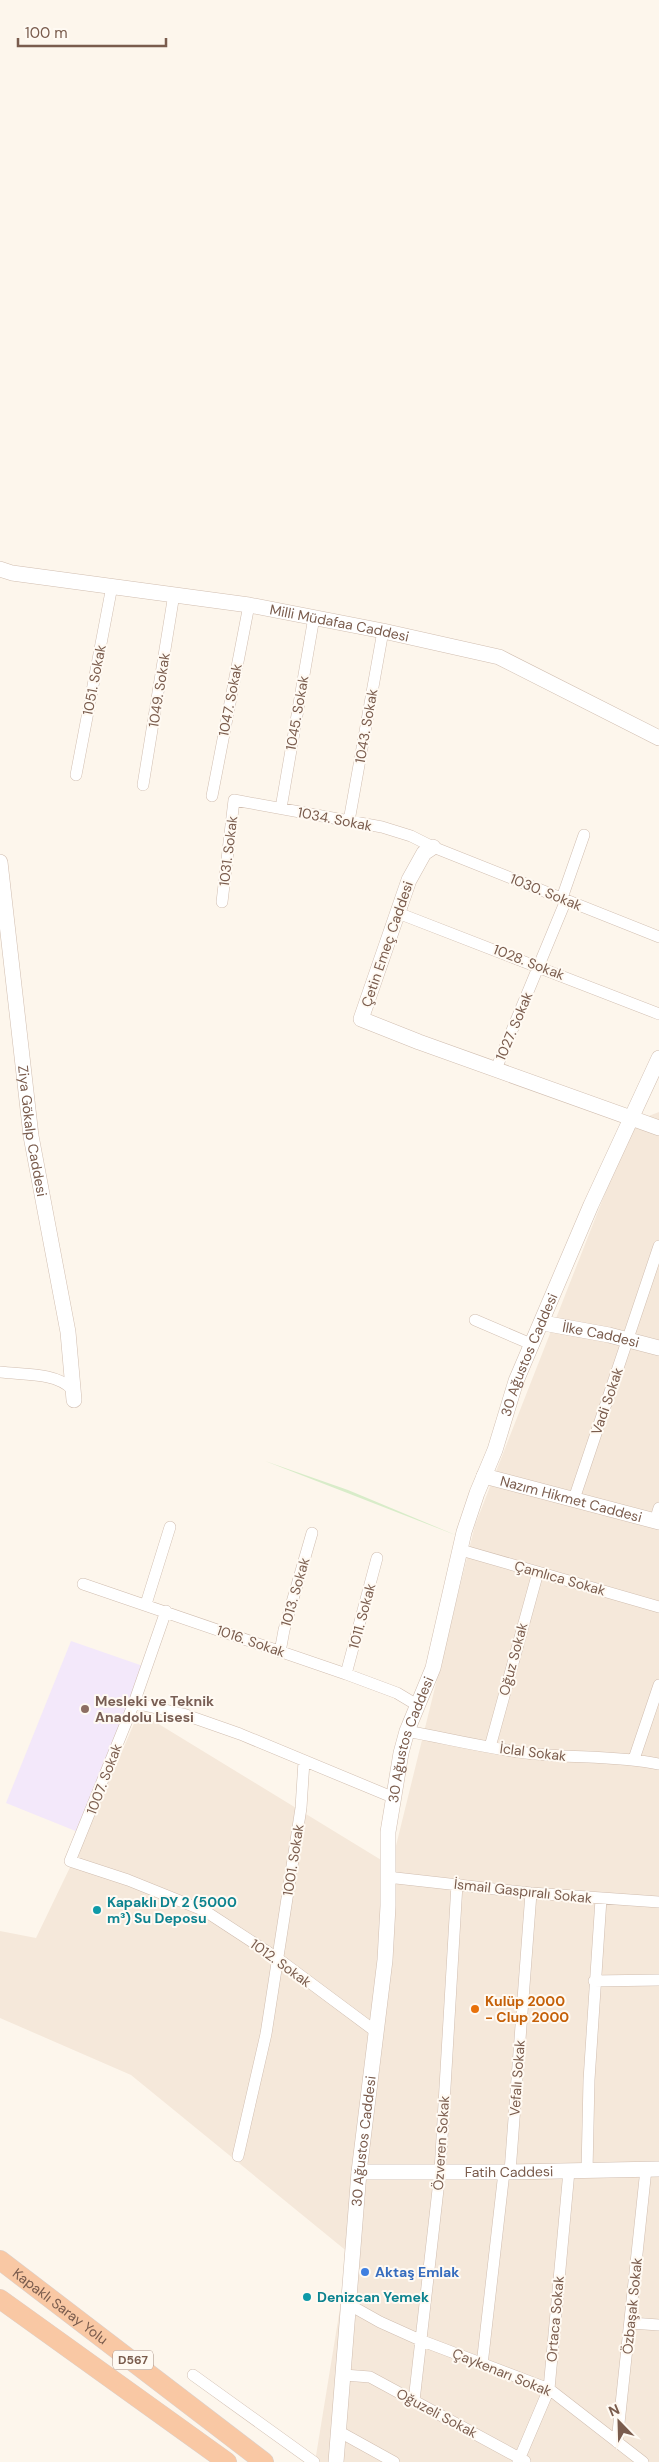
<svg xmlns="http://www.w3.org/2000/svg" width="659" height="2462" viewBox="0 0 659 2462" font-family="'DM Sans',sans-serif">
  <rect width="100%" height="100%" fill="#fdf6ec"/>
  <!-- residential -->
  <path fill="#f5e8da" d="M659 1112V2462H315L349 2253 131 2075 0 2018V1931L36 1938 87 1832 139 1712 391 1866 475 1525 633 1122Z"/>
  <!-- education -->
  <path fill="#f3e8fa" d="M71 1641 143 1666 78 1832 6 1803Z"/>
  <!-- green -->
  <path fill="#d8ecc9" d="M265 1461 348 1490 458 1536Z"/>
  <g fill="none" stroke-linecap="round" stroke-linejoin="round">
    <!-- minor casing -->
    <g stroke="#d1beb0" stroke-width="12">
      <path id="minor" d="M76 775 112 586
        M143 785 174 594
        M212 796 249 605
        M281 808 314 617
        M349 821 383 631
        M562 898 584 835
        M222 902 234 800 382 827 411 836 433 847 659 937
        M398 913 659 1014
        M496 1069 566 900
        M475 1320 531 1344
        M0 1372C23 1375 55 1372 72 1389
        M574 1499 659 1246
        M655 1521 659 1508
        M461 1550 659 1607
        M83 1584 346 1674 397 1693 417 1705
        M146 1604 170 1527
        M166 1611 134 1703 70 1861 128 1880 205 1911 277 1958 375 2031
        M280 1652 284 1630 312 1533
        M346 1674 377 1558
        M134 1703 183 1714 240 1734 392 1797
        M407 1731C450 1739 493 1750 536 1754 577 1758 619 1756 659 1764
        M490 1747 538 1572
        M634 1759 659 1685
        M387 1877 531 1893 659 1902
        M594 1981 659 1980
        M238 2156 266 2034 301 1808 304 1761
        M587 2171 589 2080 601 1899
        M510 2172 531 1893
        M348 2304 380 2322 420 2340 549 2389 643 2462
        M631 2323 659 2325
        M482 2365 504 2172
        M193 2375 314 2462
        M344 2375 370 2377 525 2461
        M414 2401 440 2172 457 1884
        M338 2431 394 2462
        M617 2442 646 2169
        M518 2462 549 2389 569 2171"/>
    </g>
    <!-- tertiary casing -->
    <g stroke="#d1beb0" stroke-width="16">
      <g id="tertiary">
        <path id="s1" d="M0 569 12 573 249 605 383 631 499 657 659 738"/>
        <path d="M433 847 424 853 409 880 361 1019 419 1042 659 1128"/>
        <path id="s2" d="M0 862 31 1136 68 1332 74 1400"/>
        <path id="s3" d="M543 1323 609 1335 659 1348"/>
        <path id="s4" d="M484 1476 659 1522"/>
        <path id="s5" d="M359 2172H510L659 2169"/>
        <path id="s6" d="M336 2462 359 2172 385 1960 388 1906V1832L401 1753 407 1731 433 1668 464 1532 477 1493 495 1450 516 1381 591 1205 659 1058"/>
      </g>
    </g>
    <!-- trunk casing -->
    <g stroke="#dad1cd" stroke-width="20">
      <g id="trunk">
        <path id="s7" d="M0 2260 264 2462"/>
        <path d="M0 2299 227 2462"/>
      </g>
    </g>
    <!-- minor -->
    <use href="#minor" stroke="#fff" stroke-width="11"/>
    <!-- tertiary -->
    <use href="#tertiary" stroke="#fff" stroke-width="15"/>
    <!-- trunk -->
    <use href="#trunk" stroke="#f9c8a4" stroke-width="19"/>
  </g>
  <!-- markers -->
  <circle fill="#8d6e63" stroke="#fffaf3" stroke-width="2" cx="85" cy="1709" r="5"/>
  <g fill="#0f9aa8" stroke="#fffaf3" stroke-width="2">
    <circle cx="97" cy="1910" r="5"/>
    <circle cx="307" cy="2297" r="5"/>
  </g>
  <circle fill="#e8710a" stroke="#fffaf3" stroke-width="2" cx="475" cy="2009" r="5"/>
  <circle fill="#3f7fe0" stroke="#fffaf3" stroke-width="2" cx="365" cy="2272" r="5"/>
  <g text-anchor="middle" stroke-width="4" stroke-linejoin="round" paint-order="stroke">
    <!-- shield labels -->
    <rect fill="#fffaf3" stroke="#a28b7f" stroke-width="1" x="113" y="2350.5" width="40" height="19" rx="4"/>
    <g font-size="12" font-weight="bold" fill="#7a5c4d">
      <text x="133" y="2364">D567</text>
    </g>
    <!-- street labels -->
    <g font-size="14" fill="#7a5c4d" stroke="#fffaf3">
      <text dy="5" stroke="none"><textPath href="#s1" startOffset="344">Milli Müdafaa Caddesi</textPath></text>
      <text transform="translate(94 680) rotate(-79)" y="5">1051. Sokak</text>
      <text transform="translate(159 690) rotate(-81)" y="5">1049. Sokak</text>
      <text transform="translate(230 700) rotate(-79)" y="5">1047. Sokak</text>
      <text transform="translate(297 713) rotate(-80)" y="5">1045. Sokak</text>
      <text transform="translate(366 726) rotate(-80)" y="5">1043. Sokak</text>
      <text transform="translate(335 819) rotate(11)" y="5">1034. Sokak</text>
      <text transform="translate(228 851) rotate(-83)" y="5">1031. Sokak</text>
      <text transform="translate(546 892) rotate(22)" y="5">1030. Sokak</text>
      <text transform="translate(387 944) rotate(-71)" y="5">Çetin Emeç Caddesi</text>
      <text transform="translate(529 962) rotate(21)" y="5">1028. Sokak</text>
      <text transform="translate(514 1026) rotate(-67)" y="5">1027. Sokak</text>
      <text dy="5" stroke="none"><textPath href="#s2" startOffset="271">Ziya Gökalp Caddesi</textPath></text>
      <text dy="5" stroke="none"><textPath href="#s3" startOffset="59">İlke Caddesi</textPath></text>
      <text dy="5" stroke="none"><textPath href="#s6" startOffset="1132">30 Ağustos Caddesi</textPath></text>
      <text transform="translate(607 1401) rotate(-71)" y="5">Vadi Sokak</text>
      <text dy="5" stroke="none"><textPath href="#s4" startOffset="90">Nazım Hikmet Caddesi</textPath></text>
      <text transform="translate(560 1578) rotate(16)" y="5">Çamlıca Sokak</text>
      <text transform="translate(295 1592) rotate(-74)" y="5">1013. Sokak</text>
      <text transform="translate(362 1616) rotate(-75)" y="5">1011. Sokak</text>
      <text transform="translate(251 1641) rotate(19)" y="5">1016. Sokak</text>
      <text transform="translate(513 1659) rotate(-75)" y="5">Oğuz Sokak</text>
      <text dy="5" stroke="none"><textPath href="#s6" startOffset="728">30 Ağustos Caddesi</textPath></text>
      <text transform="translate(533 1752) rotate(7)" y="5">İclal Sokak</text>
      <text transform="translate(104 1779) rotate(-69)" y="5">1007. Sokak</text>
      <text transform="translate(293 1860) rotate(-81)" y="5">1001. Sokak</text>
      <text transform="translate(523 1891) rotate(6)" y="5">İsmail Gaspıralı Sokak</text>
      <text transform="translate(281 1963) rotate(36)" y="5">1012. Sokak</text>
      <text transform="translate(517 2078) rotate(-86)" y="5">Vefalı Sokak</text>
      <text dy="5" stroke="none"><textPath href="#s6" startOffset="322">30 Ağustos Caddesi</textPath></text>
      <text transform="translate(441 2143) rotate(-86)" y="5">Özveren Sokak</text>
      <text dy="5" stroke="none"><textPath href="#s5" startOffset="150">Fatih Caddesi</textPath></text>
      <text dy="5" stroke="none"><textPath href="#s7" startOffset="76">Kapaklı Saray Yolu</textPath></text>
      <text transform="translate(632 2306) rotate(-84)" y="5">Özbaşak Sokak</text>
      <text transform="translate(555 2319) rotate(-85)" y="5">Ortaca Sokak</text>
      <text transform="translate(502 2372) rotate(22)" y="5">Çaykenarı Sokak</text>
      <text transform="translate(437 2413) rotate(28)" y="5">Oğuzeli Sokak</text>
    </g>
    <!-- education labels -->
    <g font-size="14" font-weight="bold" fill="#785e54" stroke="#fffaf3" text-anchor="start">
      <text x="95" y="1706">Mesleki ve Teknik<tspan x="95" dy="16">Anadolu Lisesi</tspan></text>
    </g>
    <!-- culture labels -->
    <g font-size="14" font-weight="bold" fill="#0d838f" stroke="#fffaf3" text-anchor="start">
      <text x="107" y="1907">Kapaklı DY 2 (5000<tspan x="107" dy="16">m³) Su Deposu</tspan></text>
      <text x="317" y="2302">Denizcan Yemek</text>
    </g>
    <!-- food labels -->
    <g font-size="14" font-weight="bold" fill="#c56008" stroke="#fffaf3" text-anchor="start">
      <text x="485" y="2006">Kulüp 2000<tspan x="485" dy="16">- Clup 2000</tspan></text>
    </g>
    <!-- shop labels -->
    <g font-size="14" font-weight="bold" fill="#366cbe" stroke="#fffaf3" text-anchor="start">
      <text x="375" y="2277">Aktaş Emlak</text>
    </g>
  </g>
  <!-- north arrow -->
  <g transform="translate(619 2422) rotate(337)" stroke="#fffaf3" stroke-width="4" paint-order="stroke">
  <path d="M0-4L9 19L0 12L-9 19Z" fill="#7a5c4d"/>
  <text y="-8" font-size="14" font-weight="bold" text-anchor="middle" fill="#7a5c4d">N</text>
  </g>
  <!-- scale -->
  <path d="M18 38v8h148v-8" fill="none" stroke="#7a5c4d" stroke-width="2.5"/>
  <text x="25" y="38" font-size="15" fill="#7a5c4d" stroke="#fffaf3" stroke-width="4" paint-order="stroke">100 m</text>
</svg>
